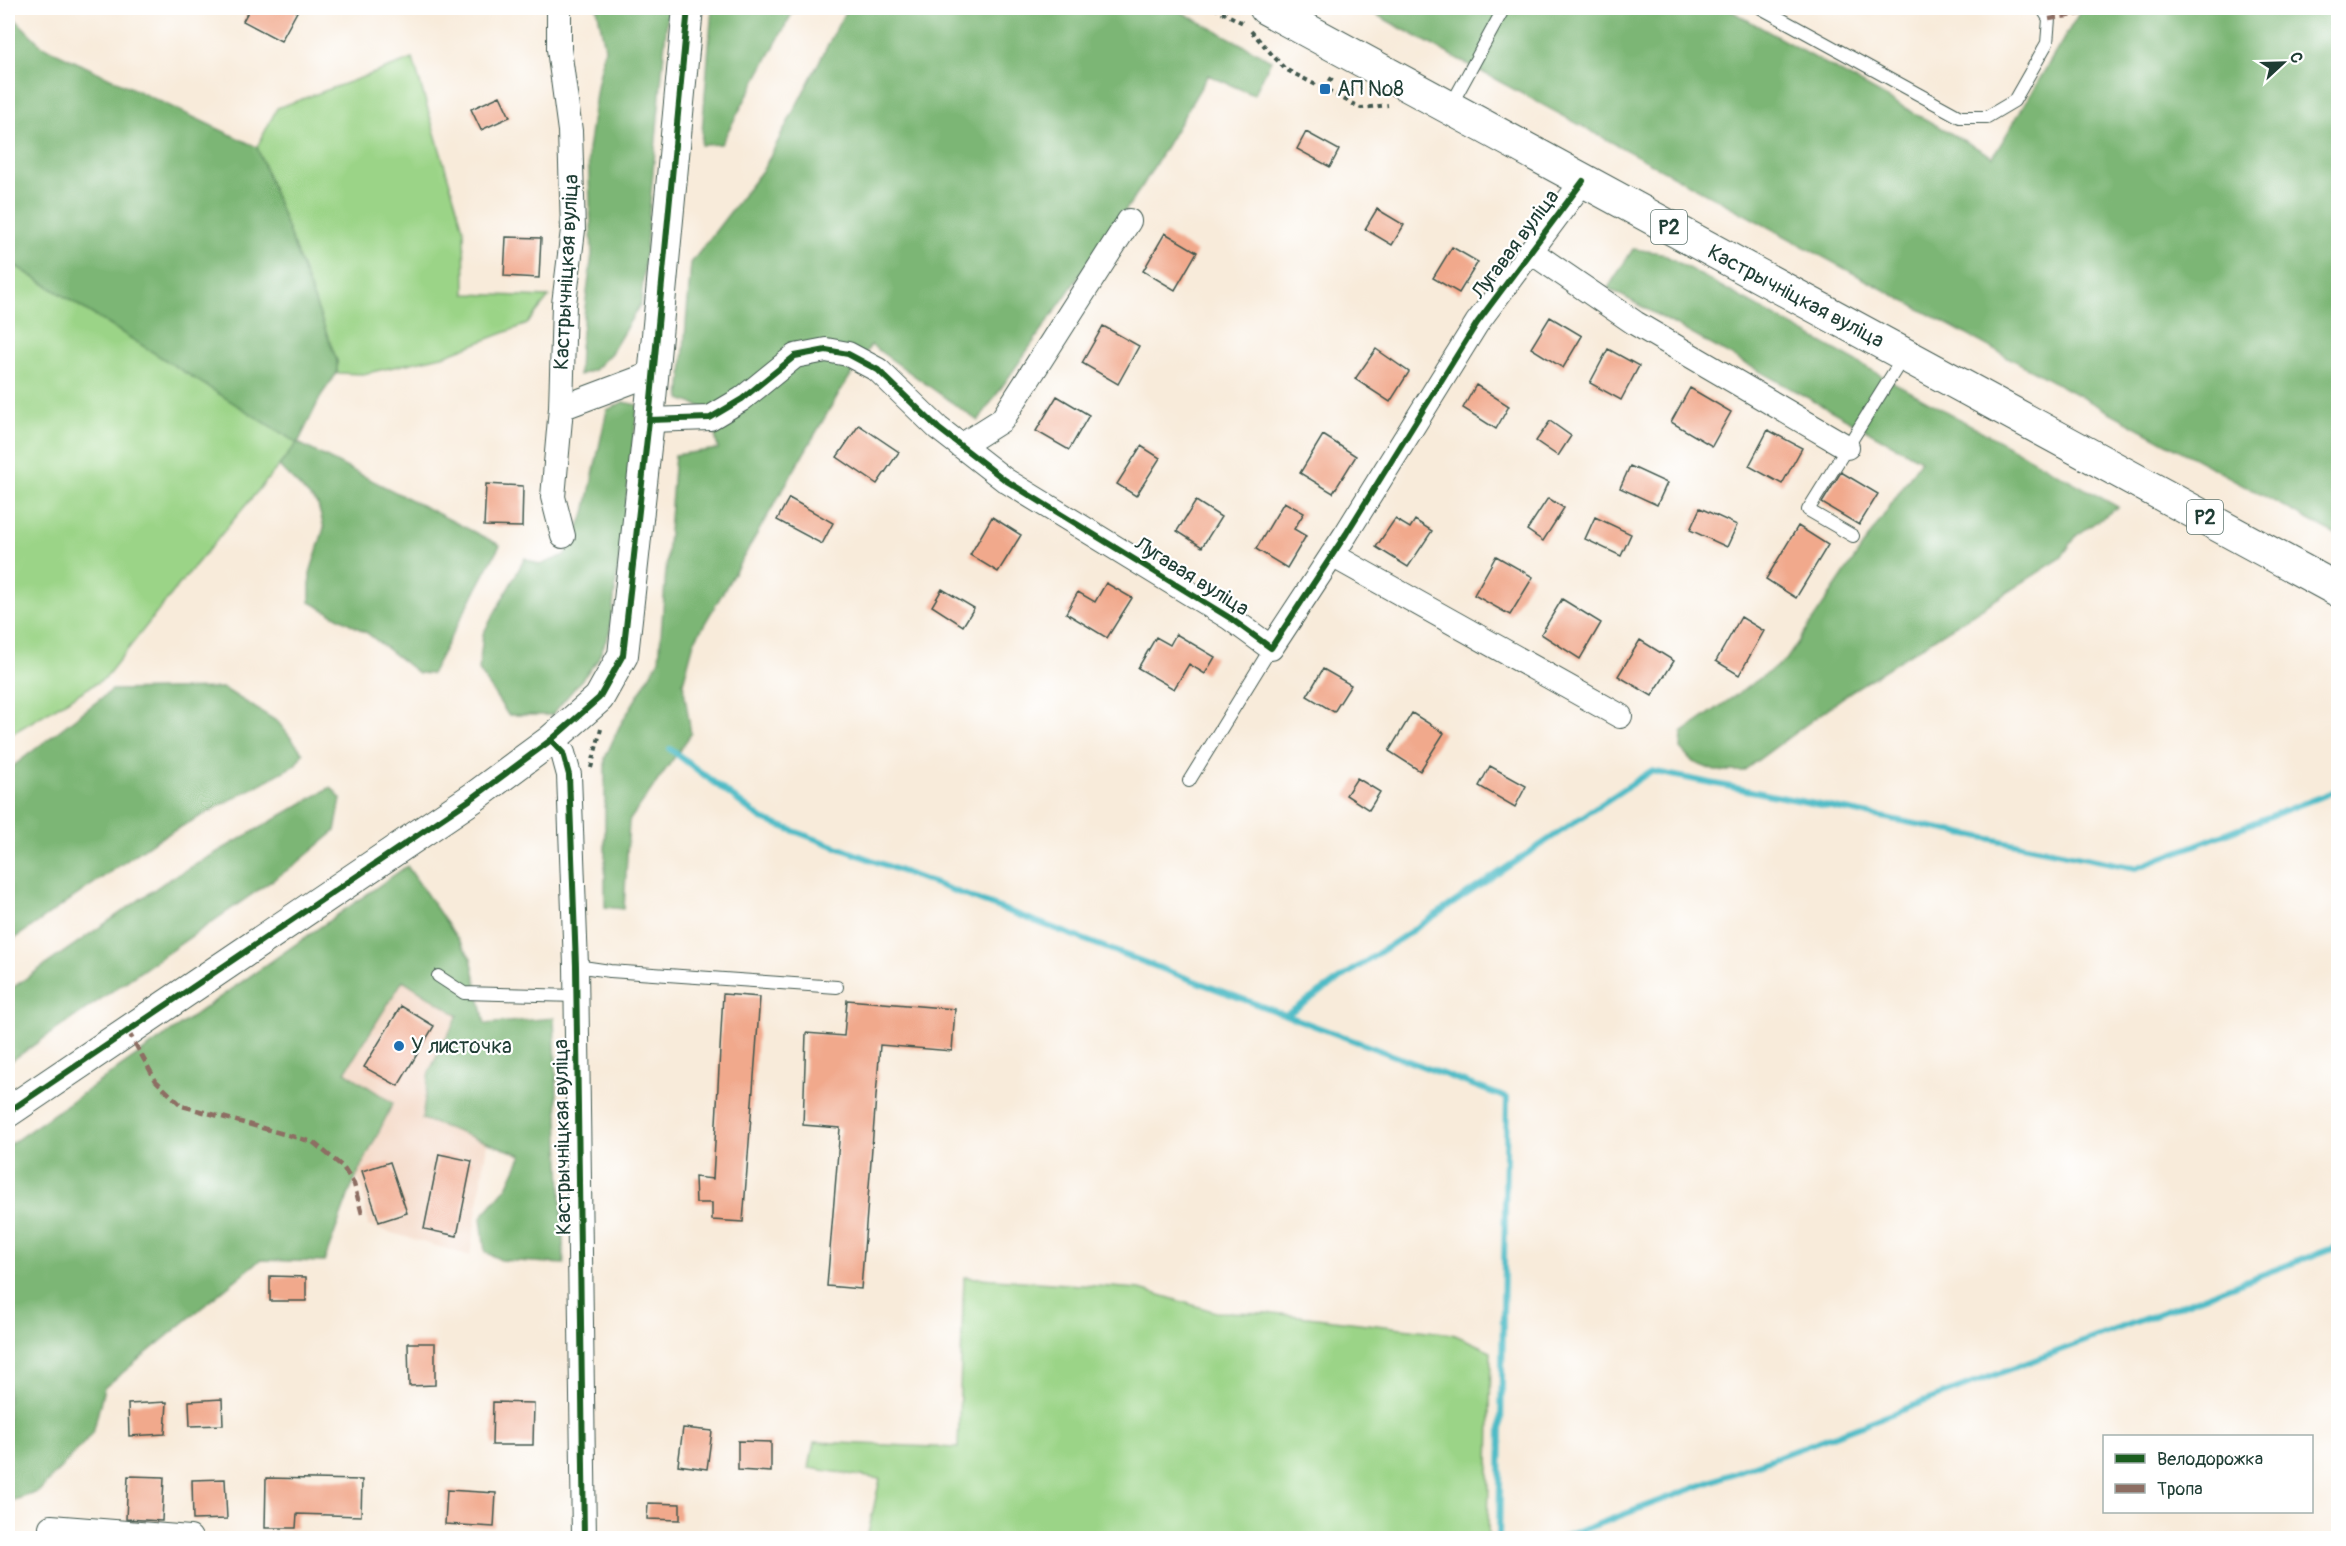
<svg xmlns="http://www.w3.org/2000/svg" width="2346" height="1546" viewBox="0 0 2346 1546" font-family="Pangolin,sans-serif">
  <rect width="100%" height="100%" fill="#fff"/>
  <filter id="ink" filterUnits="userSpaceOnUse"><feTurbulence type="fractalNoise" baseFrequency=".0167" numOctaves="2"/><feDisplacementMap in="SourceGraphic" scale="12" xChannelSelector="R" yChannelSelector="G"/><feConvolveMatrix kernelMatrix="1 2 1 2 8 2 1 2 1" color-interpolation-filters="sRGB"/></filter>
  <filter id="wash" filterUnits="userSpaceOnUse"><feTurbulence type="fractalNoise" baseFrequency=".008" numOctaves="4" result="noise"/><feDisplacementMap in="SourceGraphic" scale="24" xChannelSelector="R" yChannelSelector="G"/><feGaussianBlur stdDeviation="1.35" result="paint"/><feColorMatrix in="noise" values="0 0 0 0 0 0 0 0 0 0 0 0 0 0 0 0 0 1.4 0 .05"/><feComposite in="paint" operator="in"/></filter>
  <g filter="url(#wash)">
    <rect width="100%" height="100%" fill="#f8ebda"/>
    <!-- built -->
    <path fill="#f3d4bf" d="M399 959 485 1024 499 1065 470 1256 368 1226 363 1190 349 1160 293 1116Z"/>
    <!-- green -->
    <path fill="#9bd487" stroke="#5d885e" stroke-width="1.5" d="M413 59 464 231 465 294 549 297 527 324 446 355 363 374 337 373V361L257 147 277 108Z
      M8 261 298 443 178 586 105 678 8 736Z
      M964 1277 1140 1289 1216 1312 1273 1313 1453 1334 1491 1351 1488 1538H867L880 1479 809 1468 814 1442 958 1448Z"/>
    <!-- forest -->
    <path fill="#7cb674" stroke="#4e7a54" stroke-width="1.5" d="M597 8H668L641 303 611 353 594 370 579 375 580 347 592 254 588 150 597 87 605 48Z
      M712 8H795L721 144 701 145Z
      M847 8H1174L1271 60 1254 95 1208 75 1143 185 978 421 871 345 839 393 694 642 683 683 691 734 629 821 624 909 605 907V758L619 727 659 660 675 455 718 449 710 410 680 399 691 263 764 168Z
      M1364 8H1726L1993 157 2081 10 2079 8H2338V536Z
      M8 12 42 46 257 147 337 361V373L322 394 298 443 500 545 431 674 418 673 367 633 310 602V573L324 528 318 505 279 466 297 443 8 261Z
      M1633 249 1661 253 2118 507 2077 535 2061 558 1853 690 1743 771H1715L1693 762 1681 749 1682 733 1786 660 1921 460 1608 288Z
      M623 402 638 405 610 631 597 661 552 715H508L479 670 483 634 525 558 540 565 565 555 585 513 607 410Z
      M223 688 278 722 303 753 295 765 155 841 8 943V770L112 690Z
      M331 787 341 799 335 831 296 864 8 1063V991L165 882Z
      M407 866 471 958 485 1024 554 1018 564 1264 501 1260 485 1252 481 1217 507 1187 522 1155 422 1119 429 1072 458 1015 403 980 345 1072 393 1103 351 1188 324 1262 260 1260 104 1388 93 1433 38 1492 8 1502V1146Z"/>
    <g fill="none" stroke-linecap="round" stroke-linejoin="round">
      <!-- stream -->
      <path stroke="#4dbbc6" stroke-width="6" d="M670 749 762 819 1507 1098 1499 1538
        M1286 1015 1651 771 2136 868 2338 790
        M1561 1538 2338 1246"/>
    </g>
    <g id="blocks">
      <!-- building -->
      <path fill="#f1a98c" d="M250 8H299L281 41 243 21Z
        M500 96 510 117 481 130 471 109Z
        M1306 132 1339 150 1330 167 1297 149Z
        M1377 209 1404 225 1392 245 1365 229Z
        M1165 233 1197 252 1175 290 1143 271Z
        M506 237 541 238 539 278 504 276Z
        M1452 247 1478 262 1459 293 1433 278Z
        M1550 317 1582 336 1563 368 1531 348Z
        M1103 326 1139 346 1118 384 1082 363Z
        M1376 349 1409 372 1390 402 1355 379Z
        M1608 349 1639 366 1621 400 1590 383Z
        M1476 385 1509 406 1496 429 1463 408Z
        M1690 388 1731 412 1712 446 1671 422Z
        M1057 396 1089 415 1069 450 1036 431Z
        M1550 421 1571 436 1558 456 1536 441Z
        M859 425 899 452 877 484 837 457Z
        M1768 430 1802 448 1782 484 1749 466Z
        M1323 435 1356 456 1333 493 1300 473Z
        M1141 446 1160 458 1136 496 1117 484Z
        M1630 466 1667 483 1657 505 1620 488Z
        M1841 472 1878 494 1859 525 1822 503Z
        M486 484 523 486 522 527 484 526Z
        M789 498 833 523 822 544 777 520Z
        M1548 498 1564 508 1543 541 1527 530Z
        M1196 501 1221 517 1202 547 1177 531Z
        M1284 502 1304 513 1294 529 1306 536 1287 568 1256 549Z
        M1700 508 1737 525 1727 547 1690 530Z
        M992 517 1021 535 998 572 970 555Z
        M1595 517 1631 534 1621 556 1585 539Z
        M1395 519 1410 528 1415 520 1432 531 1408 567 1376 547Z
        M1798 526 1828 545 1796 598 1766 579Z
        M1496 556 1533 577 1510 615 1474 595Z
        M1106 583 1132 598 1107 638 1066 613 1078 592 1095 602Z
        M942 589 974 608 963 626 932 606Z
        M1562 599 1601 623 1580 659 1541 634Z
        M1741 617 1764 631 1739 675 1716 661Z
        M1176 634 1215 657 1205 674 1189 664 1174 689 1138 668 1156 637 1170 645Z
        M1640 640 1674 661 1652 696 1618 676Z
        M1323 669 1351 685 1334 712 1307 696Z
        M1412 713 1444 733 1420 771 1389 751Z
        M1490 766 1526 786 1515 807 1479 786Z
        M1357 778 1380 792 1369 810 1346 795Z
        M723 994 760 997 743 1222 712 1220V1203H696L695 1177 713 1179Z
        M847 1000 955 1009 952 1051 880 1045 861 1289 827 1286 840 1128 803 1125 806 1033 844 1036Z
        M401 1006 434 1026 398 1086 364 1067Z
        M439 1154 472 1161 457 1236 424 1229Z
        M390 1162 407 1213 379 1222 362 1171Z
        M270 1276 306 1277V1301H270Z
        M408 1343H435V1385L409 1386Z
        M222 1399 223 1425 190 1426 189 1401Z
        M167 1402 165 1434 129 1436 128 1404Z
        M493 1402 534 1403 533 1445H492Z
        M683 1428 712 1431 707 1469 678 1465Z
        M738 1441 771 1442V1472L738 1470Z
        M128 1476 164 1477 162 1521 126 1519Z
        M266 1478 362 1480 361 1516 297 1514 296 1528H265Z
        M225 1479 227 1519 193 1520 192 1480Z
        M447 1490 496 1493 494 1527 445 1524Z
        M648 1503 680 1504V1520L647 1519Z"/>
    </g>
  </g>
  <g filter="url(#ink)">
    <use href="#blocks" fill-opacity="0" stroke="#40574d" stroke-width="1.5"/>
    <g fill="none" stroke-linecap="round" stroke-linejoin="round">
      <!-- service casing -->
      <g stroke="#40574d" stroke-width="14">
        <path id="service" d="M1761 8 1960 117H1987L2014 101 2047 43 2049 19 2042 8
          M1450 107 1504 8
          M1853 536 1808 510 1904 356
          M1189 781 1271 648
          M576 966 610 971 837 987
          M438 976 464 993 576 996"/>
      </g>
      <!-- minor casing -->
      <g stroke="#40574d" stroke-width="26">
        <path id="minor" d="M559 8V49L570 131 573 230 564 304 561 408 553 497 563 536
          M1530 251 1635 323 1847 447
          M561 408 654 373
          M649 420 710 418 742 399 795 356 826 350 848 354 878 370 938 428 1005 480 1230 618 1271 648 1346 534 1477 323 1583 181
          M961 446 1002 420 1129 221
          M1332 555 1620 716
          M551 740 563 753 569 775 576 966 584 1538
          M51 1538V1527L190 1538"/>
      </g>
      <!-- tertiary casing -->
      <g stroke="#40574d" stroke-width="32">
        <path id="tertiary" d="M8 1112 474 797 551 740 599 698 623 655 649 420 688 8"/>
      </g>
      <!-- primary casing -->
      <g stroke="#40574d" stroke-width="35">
        <path id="primary" d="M1266 8 2338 590"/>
      </g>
      <!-- path -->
      <path stroke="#40574d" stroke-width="4" stroke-dasharray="4.5 4.5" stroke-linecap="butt" d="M1214 8 1243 23
        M1251 31 1285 69 1361 108 1388 105
        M1325 89 1334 74
        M591 768 601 729"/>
      <!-- service -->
      <use href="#service" stroke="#fff" stroke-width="12"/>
      <!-- minor -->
      <use href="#minor" stroke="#fff" stroke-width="24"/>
      <!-- tertiary -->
      <use href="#tertiary" stroke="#fff" stroke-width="30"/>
      <!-- primary -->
      <use href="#primary" stroke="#fff" stroke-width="33"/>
      <!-- quiet -->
      <path stroke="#8d6e63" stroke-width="4.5" stroke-dasharray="9 4.5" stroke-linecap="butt" d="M2049 19 2117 8
        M128 1031 156 1081 182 1106 313 1142 343 1167 354 1184 362 1214"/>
      <!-- cycleway casing -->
      <g stroke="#fff" stroke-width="10">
        <path id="cycleway" d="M649 420 710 418 742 399 795 356 826 350 848 354 878 370 938 428 1005 480 1230 618 1271 648 1346 534 1477 323 1583 181
          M551 740 563 753 569 775 576 966 584 1538
          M8 1112 474 797 551 740 599 698 623 655 649 420 688 8"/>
      </g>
      <!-- cycleway -->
      <use href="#cycleway" stroke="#1b5e20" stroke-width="6"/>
    </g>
  </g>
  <!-- markers -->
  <g fill="#1f6fb2" stroke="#fff" stroke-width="2">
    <rect x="1319" y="83" width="12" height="12" rx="3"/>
    <circle cx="399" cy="1046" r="6"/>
  </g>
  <g text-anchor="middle" stroke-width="4.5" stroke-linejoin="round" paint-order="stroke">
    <!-- shield labels -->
    <g fill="#fff" stroke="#627771" stroke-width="1.5">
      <rect x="1651" y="210" width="36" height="34" rx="4.5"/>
      <rect x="2187" y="500" width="36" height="34" rx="4.5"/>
    </g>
    <g font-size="20" font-weight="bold" fill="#1f3d34">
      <text x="1669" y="234">Р2</text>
      <text x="2205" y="524">Р2</text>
    </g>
    <!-- poi labels -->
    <g font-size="21" fill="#1f3d34" stroke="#fff" text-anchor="start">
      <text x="1337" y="96">АП №8</text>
      <text x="411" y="1053">У листочка</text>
    </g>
    <!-- street labels -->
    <g font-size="21" fill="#1f3d34" stroke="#fff">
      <text transform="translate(1515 244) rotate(-53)" y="7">Лугавая вуліца</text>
      <text transform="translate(566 272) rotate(-87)" y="7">Кастрычніцкая вуліца</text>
      <text transform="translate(1796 296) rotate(28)" y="7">Кастрычніцкая вуліца</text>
      <text transform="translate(1192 576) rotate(32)" y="7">Лугавая вуліца</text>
      <text transform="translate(562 1137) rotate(-91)" y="7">Кастрычніцкая вуліца</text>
    </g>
  </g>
  <!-- margin -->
  <rect width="2346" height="1546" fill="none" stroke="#fff" stroke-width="30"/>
  <!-- legend -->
  <rect x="2103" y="1435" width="210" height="78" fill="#ffffff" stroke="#a5b1ae" stroke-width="1.5"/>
  <rect x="2115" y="1454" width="30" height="9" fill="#1b5e20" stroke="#a5b1ae" stroke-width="1.5"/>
  <text x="2157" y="1465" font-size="18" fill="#1f3d34">Велодорожка</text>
  <rect x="2115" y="1484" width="30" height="9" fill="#8d6e63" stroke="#a5b1ae" stroke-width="1.5"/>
  <text x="2157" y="1495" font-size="18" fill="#1f3d34">Тропа</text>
  <!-- north arrow -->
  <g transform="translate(2283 63) rotate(68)" stroke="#ffffff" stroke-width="4.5" paint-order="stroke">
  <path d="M0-4.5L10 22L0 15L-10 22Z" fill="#1f3d34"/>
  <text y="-9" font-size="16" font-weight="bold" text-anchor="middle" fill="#1f3d34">С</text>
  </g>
</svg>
